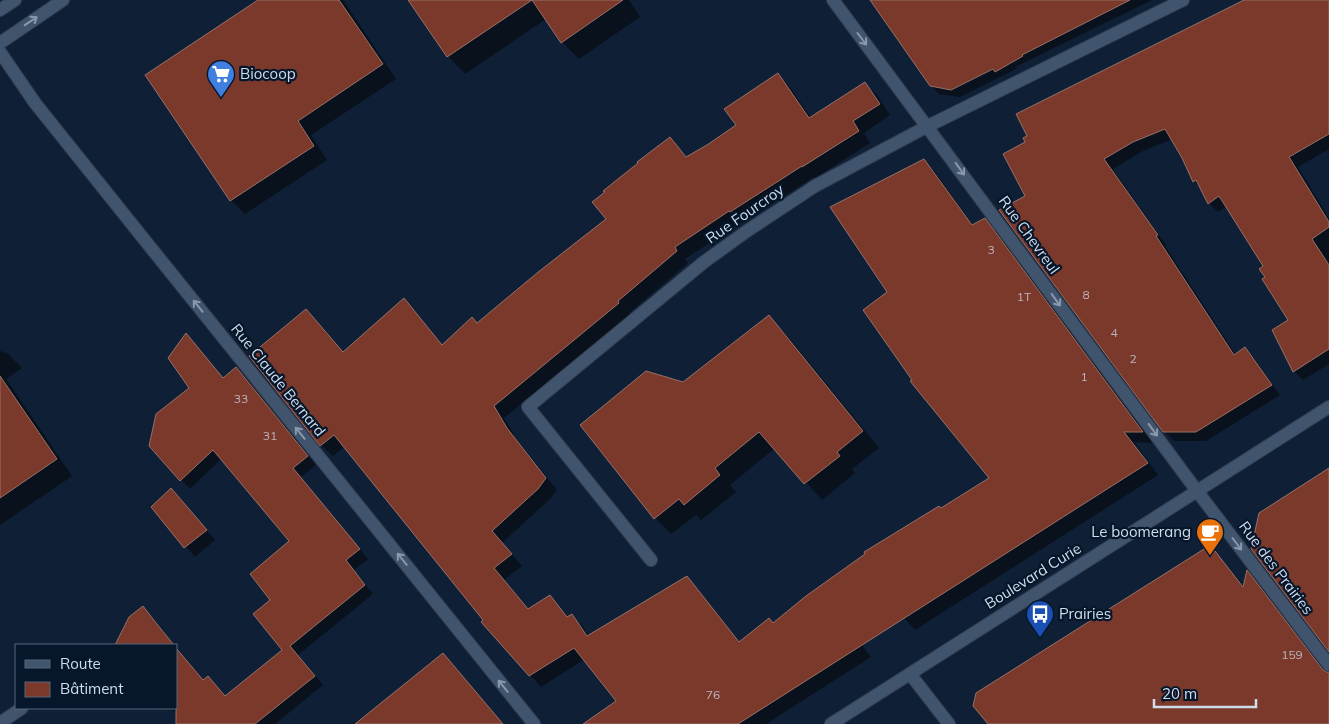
<svg xmlns="http://www.w3.org/2000/svg" width="1329" height="724" viewBox="0 0 1329 724" font-family="Mulish,sans-serif">
  <rect width="100%" height="100%" fill="#0f2036"/>
  <!-- shadow -->
  <path fill="#0007" d="M260 0H343L396 79 311 135 327 160 245 214 231 200 147 75Z
    M410 0H629L640 17 579 59 562 42 546 19 465 74 448 56Z
    M872 0H1152L1015 67 1016 69 960 97 939 94 931 85Z
    M1248 0H1329V149L1298 167 1329 218V364L1303 380 1294 371 1290 320 1266 278 1264 266 1227 206 1218 212 1209 203 1201 189 1194 181 1172 139 1143 151 1113 169 1166 245 1165 246 1236 355 1244 349 1254 358 1280 395 1206 441H1174L1164 431 1027 197 1026 143Z
    M778 74 789 86 811 118 865 84 877 95 890 115 864 133 870 143 815 178 814 177 742 223 741 222 685 259 688 263 629 313 630 315 504 418 518 441 557 490 549 500 502 543 522 566 504 580 529 610 550 597 569 618 572 616 583 627 589 636 687 578 698 590 740 643 773 624 941 509 991 478 914 380 889 293 924 161 935 172 974 226 984 220 996 231 1153 443 1134 442 1158 475 915 630 904 618 851 631 871 657 766 724H585L618 701 585 659 541 687 530 675 485 621 345 446 333 456 321 445 306 310 344 353 404 300 416 312 443 346 478 324 608 219 670 139 688 158 738 125Z
    M769 317 785 333 879 448 852 469 855 473 822 500 775 448 730 485 736 492 701 520 696 515 671 534 655 518 684 384Z
    M186 335 224 379 236 368 245 377 316 465 301 477 368 559 354 570 373 594 298 655 323 685 275 724H189L170 708H176V647L204 681 225 697 284 650 272 600 291 542 222 458 190 489 151 446 191 389Z
    M0 351 7 353 22 368 6 379 72 476 0 525Z
    M171 490 215 540 195 557 152 507Z
    M1215 552 1224 562 1244 587 1247 572 1256 581 1326 674H1329V724H989Z
    M133 614 151 617 175 645H116Z
    M443 654 454 666 503 724H434Z"/>
  <!-- building -->
  <path fill="#7b392c" stroke="#967169" d="M258 0H339L383 64 298 121 314 146 230 201 145 75Z
    M408 0H532L447 57Z
    M532 0H623L561 43Z
    M870 0H1130L1022 55 1023 56 995 72 993 69 951 90 930 86Z
    M1244 0H1329V134L1289 157 1329 222V227L1312 239 1329 265V349L1293 372 1272 330 1288 320 1262 279 1265 277 1259 269 1263 266 1219 196 1208 204 1196 180 1193 182 1182 158 1165 129 1133 142 1104 159 1158 235 1156 236 1234 355 1245 347 1272 385 1196 432H1163L999 210 1025 196 1003 154 1025 142 1023 138 1027 136 1016 114Z
    M778 73 809 118 865 82 880 104 853 121 859 131 802 167V166L730 212 729 211 675 247 677 251 618 301 619 303 494 406 507 428 546 478 538 489 492 531 512 554 494 568 528 609 550 595 567 617 572 614 587 636 687 576 739 642 769 618 773 623 806 596 865 554 864 552 939 506 941 508 989 478 910 381 912 380 863 310 887 292 830 207 924 159 972 225 985 218 1143 432H1124L1148 463 738 724H583L616 701 574 648 529 676 481 622 483 620 334 435 320 446 249 356 306 309 343 352 404 298 442 345 472 317 477 323 537 273 606 219 592 202 605 192 603 191 638 163 637 162 670 137 686 157 707 145 736 125 724 109Z
    M769 315 863 431 837 452 840 456 804 484 759 432 715 468 720 475 684 505 679 499 654 519 580 425 646 371 683 382Z
    M186 333 223 378 236 367 308 456 293 468 360 549 346 560 365 585 290 646 315 676 255 724H176V648L203 680 208 676 225 696 282 650 253 614 270 600 250 574 289 541 213 450 180 481 149 446 156 414 189 388 168 358Z
    M0 376 57 459 0 498Z
    M1329 468V652L1251 549 1259 513Z
    M171 488 207 530 184 548 151 507Z
    M1204 549 1215 551 1243 587 1247 570 1323 670 1329 673V724H988L973 706 976 693Z
    M143 606 156 623 174 645H115L129 617Z
    M443 653 503 724H355Z"/>
  <g fill="none" stroke-linecap="round" stroke-linejoin="round">
    <!-- lane casing -->
    <g stroke="#323c4e" stroke-width="14">
      <path id="lane" d="M0 723 22 708"/>
    </g>
    <!-- street casing -->
    <g stroke="#323c4e" stroke-width="14">
      <path id="street" d="M833 0 1197 491 1329 665
        M0 52 35 103 143 238 534 724
        M651 560 528 407 704 262 747 231 815 186 928 126 1183 0
        M910 674 949 724"/>
    </g>
    <!-- secondary casing -->
    <g stroke="#323c4e" stroke-width="14">
      <path id="secondary" d="M0 10 15 0
        M0 43 63 0
        M831 724 1329 407"/>
    </g>
    <!-- lane -->
    <use href="#lane" stroke="#41546d" stroke-width="12"/>
    <!-- street -->
    <use href="#street" stroke="#41546d" stroke-width="12"/>
    <!-- secondary -->
    <use href="#secondary" stroke="#41546d" stroke-width="12"/>
  </g>
  <!-- one-way arrows -->
  <defs><path id="oneway-shaft" d="M-6 0H5M1.5-3L5.5 0L1.5 3" fill="none" stroke-width="1.6" stroke-linecap="round" stroke-linejoin="round" transform="scale(1.25)"/></defs>
  <g stroke="#8998ac">
    <use href="#oneway-shaft" transform="translate(31 21) rotate(-34)"/>
    <use href="#oneway-shaft" transform="translate(862 39) rotate(53)"/>
    <use href="#oneway-shaft" transform="translate(960 169) rotate(54)"/>
    <use href="#oneway-shaft" transform="translate(1056 300) rotate(54)"/>
    <use href="#oneway-shaft" transform="translate(198 306) rotate(-129)"/>
    <use href="#oneway-shaft" transform="translate(1153 430) rotate(54)"/>
    <use href="#oneway-shaft" transform="translate(300 433) rotate(-129)"/>
    <use href="#oneway-shaft" transform="translate(1237 544) rotate(53)"/>
    <use href="#oneway-shaft" transform="translate(402 559) rotate(-129)"/>
    <use href="#oneway-shaft" transform="translate(503 686) rotate(-129)"/>
  </g>
  <!-- icons -->
  <defs>
    <g id="supermarket-pin" transform="scale(1.4375)"><path d="M0 17L-7.5 6A9.5 9.5 0 1 1 7.5 6Z" fill="#3f7fe0" stroke="#06172c"/><path d="M-6-5.5h2.5l.6 2H6L4.5 2H-2.5L-4.4-4H-6ZM-1.5 3.2a1.3 1.3 0 1 0 .1 0ZM3 3.2a1.3 1.3 0 1 0 .1 0Z" fill="#fff"/></g>
    <g id="cafe-pin" transform="scale(1.4375)"><path d="M0 17L-7.5 6A9.5 9.5 0 1 1 7.5 6Z" fill="#e8710a" stroke="#06172c"/><path d="M-5.5-4.5H6V0H3Q3 3.5 0 3.5H-2.5Q-5.5 3.5-5.5 0ZM3-3.2v2h1.7v-2ZM-6 4.5H4V6H-6Z" fill="#fff"/></g>
    <g id="bus-pin" transform="scale(1.4375)"><path d="M0 17L-7.5 6A9.5 9.5 0 1 1 7.5 6Z" fill="#1a4fb4" stroke="#06172c"/><path d="M-5-6H5V4H4V6H2V4H-2V6H-4V4H-5ZM-3.5-4V0h7V-4ZM-3.5 1.2v1.5H-2V1.2ZM2 1.2v1.5H3.5V1.2Z" fill="#fff"/></g>
  </defs>
  <g fill-rule="evenodd">
    <use href="#supermarket-pin" x="221" y="74"/>
    <use href="#cafe-pin" x="1210" y="532"/>
    <use href="#bus-pin" x="1040" y="614"/>
  </g>
  <g text-anchor="middle" stroke-width="4.5" stroke-linejoin="round" paint-order="stroke">
    <!-- number labels -->
    <g font-size="12" fill="#bcb3bb">
      <text x="991" y="254">3</text>
      <text x="1086" y="299">8</text>
      <text x="1024" y="301">1T</text>
      <text x="1114" y="337">4</text>
      <text x="1133" y="363">2</text>
      <text x="1084" y="381">1</text>
      <text x="241" y="403">33</text>
      <text x="270" y="440">31</text>
      <text x="1292" y="659">159</text>
      <text x="713" y="699">76</text>
    </g>
    <!-- poi labels -->
    <g font-size="15" fill="#d1dceb" stroke="#06172c" text-anchor="start">
      <text x="240" y="79">Biocoop</text>
      <text x="1191" y="537" text-anchor="end">Le boomerang</text>
      <text x="1059" y="619">Prairies</text>
    </g>
    <!-- street labels -->
    <g font-size="15" fill="#d1dceb" stroke="#06172c">
      <text transform="translate(745 214) rotate(-35)" y="5">Rue Fourcroy</text>
      <text transform="translate(1029 235) rotate(54)" y="5">Rue Chevreul</text>
      <text transform="translate(278 380) rotate(51)" y="5">Rue Claude Bernard</text>
      <text transform="translate(1276 568) rotate(53)" y="5">Rue des Prairies</text>
      <text transform="translate(1033 576) rotate(-32)" y="5">Boulevard Curie</text>
    </g>
  </g>
  <!-- legend -->
  <rect x="15" y="644" width="162" height="65" fill="#06172c" stroke="#576678"/>
  <rect x="25" y="660" width="25" height="8" fill="#41546d" stroke="#576678"/>
  <text x="60" y="669" font-size="15" fill="#d1dceb">Route</text>
  <rect x="25" y="682" width="25" height="15" fill="#7b392c" stroke="#576678"/>
  <text x="60" y="694" font-size="15" fill="#d1dceb">Bâtiment</text>
  <!-- scale -->
  <path d="M1154 699v8h102v-8" fill="none" stroke="#d1dceb" stroke-width="2.5"/>
  <text x="1162" y="699" font-size="15" fill="#d1dceb" stroke="#06172c" stroke-width="4" paint-order="stroke">20 m</text>
</svg>
